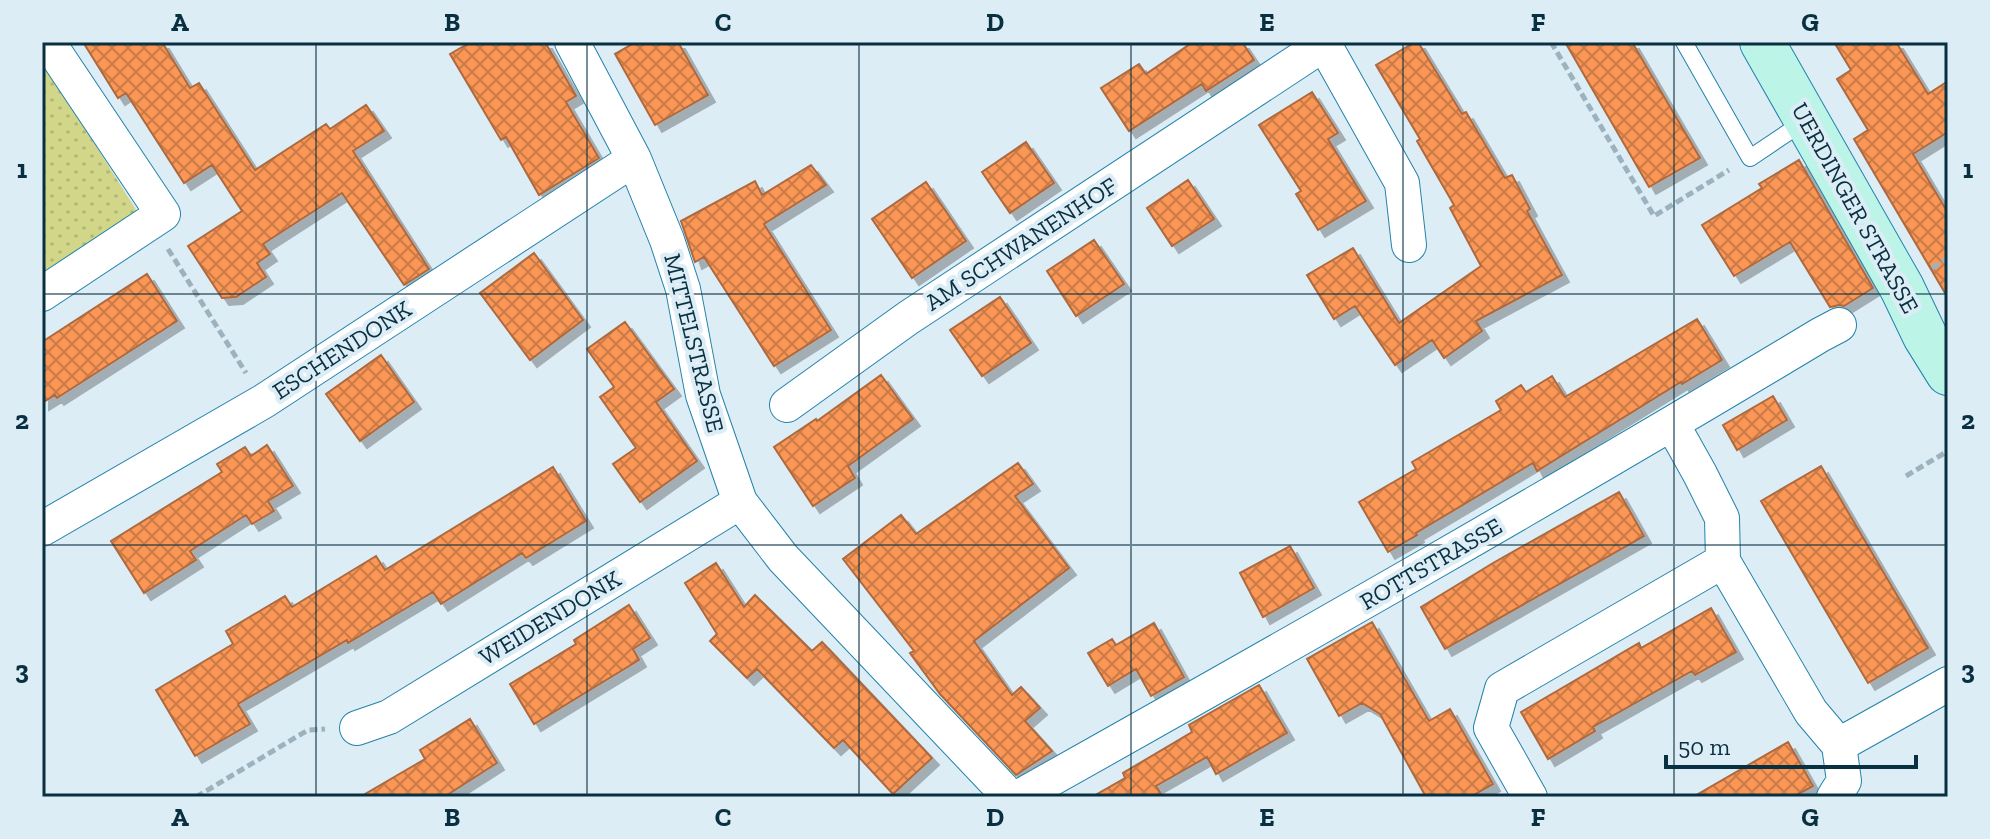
<svg xmlns="http://www.w3.org/2000/svg" width="1990" height="839" viewBox="0 0 1990 839" font-family="'Zilla Slab',serif">
  <defs>
    <pattern id="park-dots" width="8" height="8" patternUnits="userSpaceOnUse" patternTransform="scale(2)"><rect width="8" height="8" fill="#d1d688"/><path d="M2 2h.1M6 6h.1" fill="none" stroke="#b2b877" stroke-width="1.8" stroke-linecap="round"/></pattern>
    <pattern id="building-cross-hatch" width="8" height="8" patternUnits="userSpaceOnUse" patternTransform="scale(2)"><rect width="8" height="8" fill="#fb9655"/><path d="M0 0l8 8M0 8l8-8" fill="none" stroke="#c97b48"/></pattern>
    <filter id="shadow"><feDropShadow dx="7" dy="7" stdDeviation="0" flood-color="#0004"/></filter>
  </defs>
  <rect width="100%" height="100%" fill="#ddedf6"/>
  <!-- park -->
  <path fill="url(#park-dots)" d="M42 60 138 213 42 275Z"/>
  <!-- building -->
  <path fill="url(#building-cross-hatch)" stroke="#ad693f" stroke-width="2" filter="url(#shadow)" d="M83 42H162L190 88 199 83 255 170 326 124 330 129 366 105 384 131 353 151 429 269 404 285 342 193 263 244 270 254 257 263 266 277 236 297 222 298 188 246 242 211 212 165 184 183 126 93 118 98Z
    M471 42H545L576 96 566 102 599 158 539 195 506 137 501 140 450 54Z
    M636 42H678L708 95 655 125 615 54Z
    M1193 42H1242L1254 60 1206 91 1202 84 1129 131 1101 88 1139 64 1146 74Z
    M1415 42H1418L1462 114 1466 112 1505 178 1512 175 1530 209 1527 211 1562 275 1476 321 1482 331 1444 358 1432 340 1395 365 1355 306 1334 319 1307 275 1353 248 1399 323 1481 266 1450 208 1454 205 1417 141 1420 139 1376 65Z
    M1565 42H1632L1700 158 1649 187Z
    M1834 42H1896L1928 94 1948 81V132L1913 154 1948 213V298L1854 139 1868 130 1837 79 1851 70Z
    M1312 92 1338 133 1328 139 1366 201 1318 230 1296 194 1301 191 1259 125Z
    M1026 142 1054 183 1010 213 982 172Z
    M1799 160 1873 288 1844 306 1839 305 1830 307 1790 242 1734 276 1702 225 1762 188 1759 184Z
    M811 165 826 185 764 224 831 330 774 366 704 257 695 262 681 221 755 181 762 195Z
    M1188 180 1214 219 1172 246 1147 208Z
    M926 182 966 241 912 278 872 219Z
    M1094 240 1124 284 1076 316 1047 271Z
    M534 253 583 320 530 360 480 293Z
    M147 274 177 321 57 398 55 395 42 403V342Z
    M1000 297 1031 343 982 376 950 330Z
    M1697 319 1722 360 1682 384 1681 382 1537 471 1533 463 1416 533 1417 535 1388 552 1359 502 1416 469 1412 462 1501 410 1496 401 1521 385 1526 392 1552 376 1565 397Z
    M625 322 674 389 656 402 697 461 640 502 613 464 636 448 600 397 614 387 587 349Z
    M381 355 414 402 360 441 326 394Z
    M881 375 913 419 848 466 855 478 813 506 774 447 816 419 817 421Z
    M1773 396 1787 420 1737 450 1723 425Z
    M267 445 293 486 268 501 274 511 252 524 246 515 190 551 196 560 144 593 111 541 222 472 217 464 245 447 251 456Z
    M1018 463 1033 484 1015 496 1069 568 974 641 1012 695 1021 687 1040 708 1025 721 1052 751 1016 775 940 694 910 653 914 651 843 559 901 515 916 534Z
    M1821 466 1928 648 1868 683 1761 501Z
    M553 467 586 521 526 558 522 553 441 604 433 592 348 643 347 640 238 704 250 724 195 756 156 690 233 644 226 631 285 596 292 607 376 556 385 570Z
    M1619 492 1644 536 1445 649 1421 607 1493 563Z
    M1290 546 1314 588 1263 617 1240 573Z
    M716 563 744 607 755 595 812 651 822 642 932 758 893 794 843 740 834 748 757 669 747 678 710 641 717 634 685 583Z
    M629 605 650 638 633 649 639 660 534 724 510 684 576 644 574 640Z
    M1711 608 1736 652 1695 675 1692 671 1593 727 1595 731 1548 759 1521 712 1639 643 1641 648Z
    M1372 622 1429 721 1450 709 1493 784 1470 797H1426L1380 714 1362 703 1339 716 1307 659Z
    M1154 623 1184 677 1151 696 1136 669 1108 686 1088 653 1112 639 1116 645Z
    M1259 685 1287 733 1216 774 1207 757 1156 786 1163 797H1092L1125 778 1123 773 1192 732 1189 725Z
    M470 719 497 763 444 797H360L425 759 420 750Z
    M1788 742 1813 786 1793 797H1693Z"/>
  <g fill="none" stroke-linecap="round" stroke-linejoin="round">
    <!-- lane casing -->
    <g stroke="#2382aa" stroke-width="18">
      <path id="lane" d="M1684 42 1750 158 1805 121"/>
    </g>
    <!-- street casing -->
    <g stroke="#2382aa" stroke-width="36">
      <path id="street" d="M572 42 634 159 667 240 683 289 703 395 740 502 783 558 1010 797
        M1323 42 1402 183 1409 245
        M42 294 163 214 52 48 46 42
        M787 405 908 318 1324 44
        M1672 424 1700 474 1722 518 1723 561 1811 712 1839 745 1948 684
        M42 529 264 401 634 159
        M357 728 389 717 740 502
        M1019 797C1288 646 1556 494 1820 335L1839 325
        M1530 797 1491 728 1502 689 1723 561
        M1834 797 1844 781 1839 745"/>
    </g>
    <!-- secondary casing -->
    <g stroke="#2382aa" stroke-width="46">
      <path id="secondary" d="M1762 42 1902 288 1925 336 1948 373"/>
    </g>
    <!-- path -->
    <path stroke="#9cb3bf" stroke-width="5" stroke-dasharray="8 4" stroke-linecap="butt" d="M1551 42 1654 216 1729 170
      M168 249 246 373
      M1932 268 1948 258
      M1906 476 1948 451
      M196 797 308 730 325 729"/>
    <!-- lane -->
    <use href="#lane" stroke="#fff" stroke-width="16"/>
    <!-- street -->
    <use href="#street" stroke="#fff" stroke-width="34"/>
    <!-- secondary -->
    <use href="#secondary" stroke="#bdf4e8" stroke-width="44"/>
  </g>
  <!-- grid -->
  <path fill="none" stroke="#093041" stroke-width="2" stroke-opacity="0.55" d="M316 42V797M587 42V797M859 42V797M1131 42V797M1403 42V797M1674 42V797M42 294H1948M42 545H1948"/>
  <g text-anchor="middle" stroke-width="8" stroke-linejoin="round" paint-order="stroke">
    <!-- street labels -->
    <g font-size="24" fill="#093041" stroke="#ddedf6">
      <text transform="translate(1855 208) rotate(61)" y="8">UERDINGER STRASSE</text>
      <text transform="translate(1021 244) rotate(-33)" y="8">AM SCHWANENHOF</text>
      <text transform="translate(694 343) rotate(76)" y="8">MITTELSTRASSE</text>
      <text transform="translate(342 350) rotate(-33)" y="8">ESCHENDONK</text>
      <text transform="translate(1431 564) rotate(-30)" y="8">ROTTSTRASSE</text>
      <text transform="translate(550 618) rotate(-31)" y="8">WEIDENDONK</text>
    </g>
  </g>
  <!-- border -->
  <rect width="1990" height="839" fill="none" stroke="#ddedf6" stroke-width="88"/>
  <!-- scale -->
  <path d="M1666 755v12h250v-12" fill="none" stroke="#093041" stroke-width="4"/>
  <text x="1678" y="755" font-size="24" fill="#093041" stroke="#ddedf6" stroke-width="6" paint-order="stroke">50 m</text>
  <rect x="44" y="44" width="1902" height="751" fill="none" stroke="#093041" stroke-width="3"/>
  <g font-size="26" text-anchor="middle" font-weight="bold" fill="#093041">
    <text x="180" y="31">A</text>
    <text x="452" y="31">B</text>
    <text x="723" y="31">C</text>
    <text x="995" y="31">D</text>
    <text x="1267" y="31">E</text>
    <text x="1538" y="31">F</text>
    <text x="1810" y="31">G</text>
    <text x="22" y="178">1</text>
    <text x="1968" y="178">1</text>
    <text x="22" y="429">2</text>
    <text x="1968" y="429">2</text>
    <text x="22" y="679">3</text>
    <text x="1968" y="679">3</text>
    <text x="180" y="826">A</text>
    <text x="452" y="826">B</text>
    <text x="723" y="826">C</text>
    <text x="995" y="826">D</text>
    <text x="1267" y="826">E</text>
    <text x="1538" y="826">F</text>
    <text x="1810" y="826">G</text>
  </g>
</svg>
